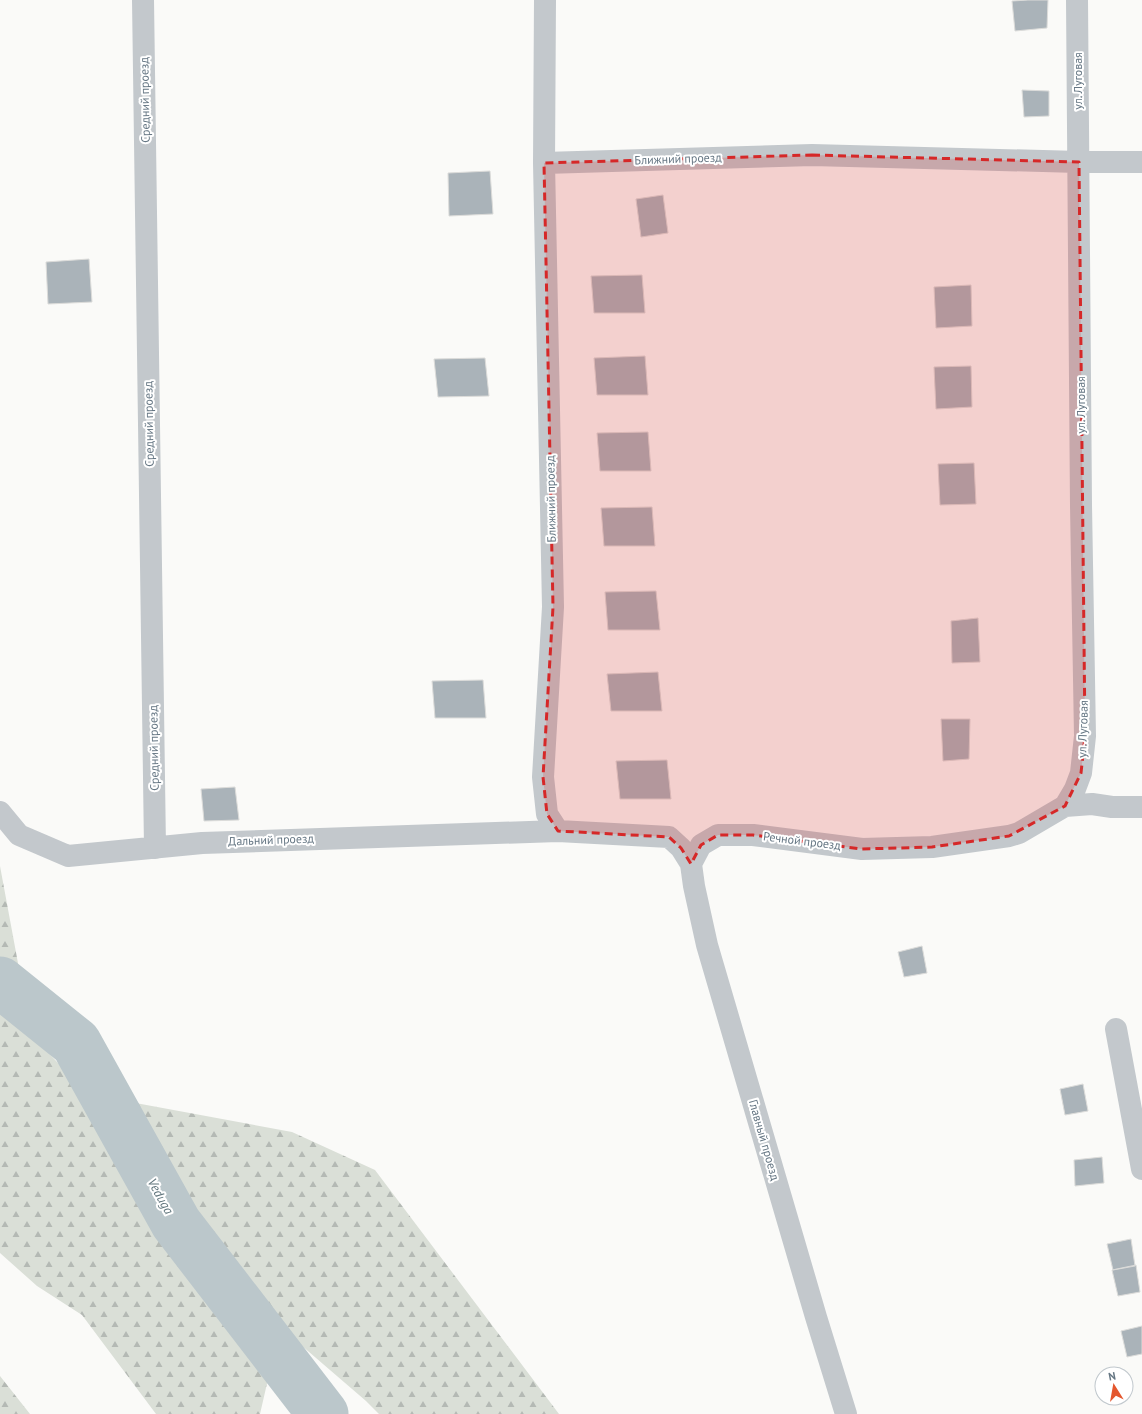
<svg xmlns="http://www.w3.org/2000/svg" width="1142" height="1414" viewBox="0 0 1142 1414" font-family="'PT Sans',sans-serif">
  <defs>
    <pattern id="forest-firs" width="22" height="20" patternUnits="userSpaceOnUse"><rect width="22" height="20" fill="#dadfd7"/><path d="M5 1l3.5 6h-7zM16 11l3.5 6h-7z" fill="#b4b9b4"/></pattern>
  </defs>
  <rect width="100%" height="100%" fill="#fafaf8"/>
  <!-- forest -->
  <path fill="url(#forest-firs)" d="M0 866 25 1001 42 1046 74 1080 114 1099 292 1132 375 1170 559 1414H379L366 1401 280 1327 260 1414H156L82 1315 37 1286 0 1253Z
    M0 1376 30 1414H0Z"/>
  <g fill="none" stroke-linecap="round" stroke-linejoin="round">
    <!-- river -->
    <path stroke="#bbc7cb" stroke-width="51" d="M0 982 76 1043 176 1223 323 1414"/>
  </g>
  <!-- building -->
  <path fill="#aab3b9" stroke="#dcdcda" d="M1028 0H1048L1047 28 1015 31 1012 1Z
    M1022 90 1049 91V116L1024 117Z
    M490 171 493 214 449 216 448 173Z
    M663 195 668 233 641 237 636 199Z
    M89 259 92 302 48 304 46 262Z
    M642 275 645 313H594L591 276Z
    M971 285 972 326 936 328 934 287Z
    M645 356 648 395H597L594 358Z
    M485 358 489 396 438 397 434 359Z
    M971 366 972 407 936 409 934 367Z
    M648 432 651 471H600L597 433Z
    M974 463 976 504 940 505 938 464Z
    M652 507 655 546H604L601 508Z
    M656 591 660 630H608L605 592Z
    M978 618 980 662 952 663 951 621Z
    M658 672 662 711H611L607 674Z
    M483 680 486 718H435L432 681Z
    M941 719H970L969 759 943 761Z
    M667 760 671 799H620L616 761Z
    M235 787 239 820 204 821 201 789Z
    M922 946 927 973 904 977 898 952Z
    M1083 1084 1088 1111 1065 1115 1060 1089Z
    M1102 1157 1104 1183 1075 1186 1074 1160Z
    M1131 1239 1135 1266 1113 1270 1107 1244Z
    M1136 1265 1140 1292 1118 1296 1112 1270Z
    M1142 1326V1354L1127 1357 1121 1331Z"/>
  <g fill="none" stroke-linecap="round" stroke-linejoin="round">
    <!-- minor -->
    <path stroke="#c3c8cc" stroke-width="22" d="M143 0 155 848
      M545 0 544 163 553 607 543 777 547 814 558 831
      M544 163 812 155 1079 162H1142
      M1065 806 1075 789 1081 773 1085 736 1081 505 1077 0
      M0 812 19 835 68 856 202 843 558 831 669 837 681 848 691 864 701 845 718 835H753L862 849 932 847 1009 836 1019 833 1065 806 1092 804 1112 807H1142
      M691 864 694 886 707 945 816 1317 846 1414
      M1116 1029 1142 1169"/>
  </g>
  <!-- marked area -->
  <path fill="#d62828" fill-opacity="0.2" stroke="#d62828" stroke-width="3" stroke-dasharray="8 5" stroke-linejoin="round" d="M812 155 1079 162 1085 736 1081 773 1065 806 1009 836 932 847 862 849 753 835H718L701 845 691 864 681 848 669 837 558 831 547 814 543 777 553 607 544 163Z"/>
  <g text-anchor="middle" stroke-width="4" stroke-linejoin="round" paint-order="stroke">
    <!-- street labels -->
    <g font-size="12" fill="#657683" stroke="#fff">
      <text transform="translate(1078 81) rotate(-90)" y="4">ул. Луговая</text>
      <text transform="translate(145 100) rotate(-91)" y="4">Средний проезд</text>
      <text transform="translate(678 159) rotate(-2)" y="4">Ближний проезд</text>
      <text transform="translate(1081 405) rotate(-90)" y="4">ул. Луговая</text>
      <text transform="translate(149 424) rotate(-91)" y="4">Средний проезд</text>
      <text transform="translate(551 499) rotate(-91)" y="4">Ближний проезд</text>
      <text transform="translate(1083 729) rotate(-88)" y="4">ул. Луговая</text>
      <text transform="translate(154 748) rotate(-91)" y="4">Средний проезд</text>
      <text transform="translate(271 840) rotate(-2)" y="4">Дальний проезд</text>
      <text transform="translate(802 841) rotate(7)" y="4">Речной проезд</text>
      <text transform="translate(764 1140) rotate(74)" y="4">Главный проезд</text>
    </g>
    <!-- water labels -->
    <g font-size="13" font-style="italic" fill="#60757c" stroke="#fff">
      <text transform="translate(161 1196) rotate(61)" y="5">Veduga</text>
    </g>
  </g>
  <!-- north arrow -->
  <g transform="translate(1114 1386) rotate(349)"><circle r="19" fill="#ffffff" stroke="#c1c8cd"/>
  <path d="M0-3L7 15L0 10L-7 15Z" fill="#e4572e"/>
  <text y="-6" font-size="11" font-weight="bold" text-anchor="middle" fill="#657683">N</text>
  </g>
</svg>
